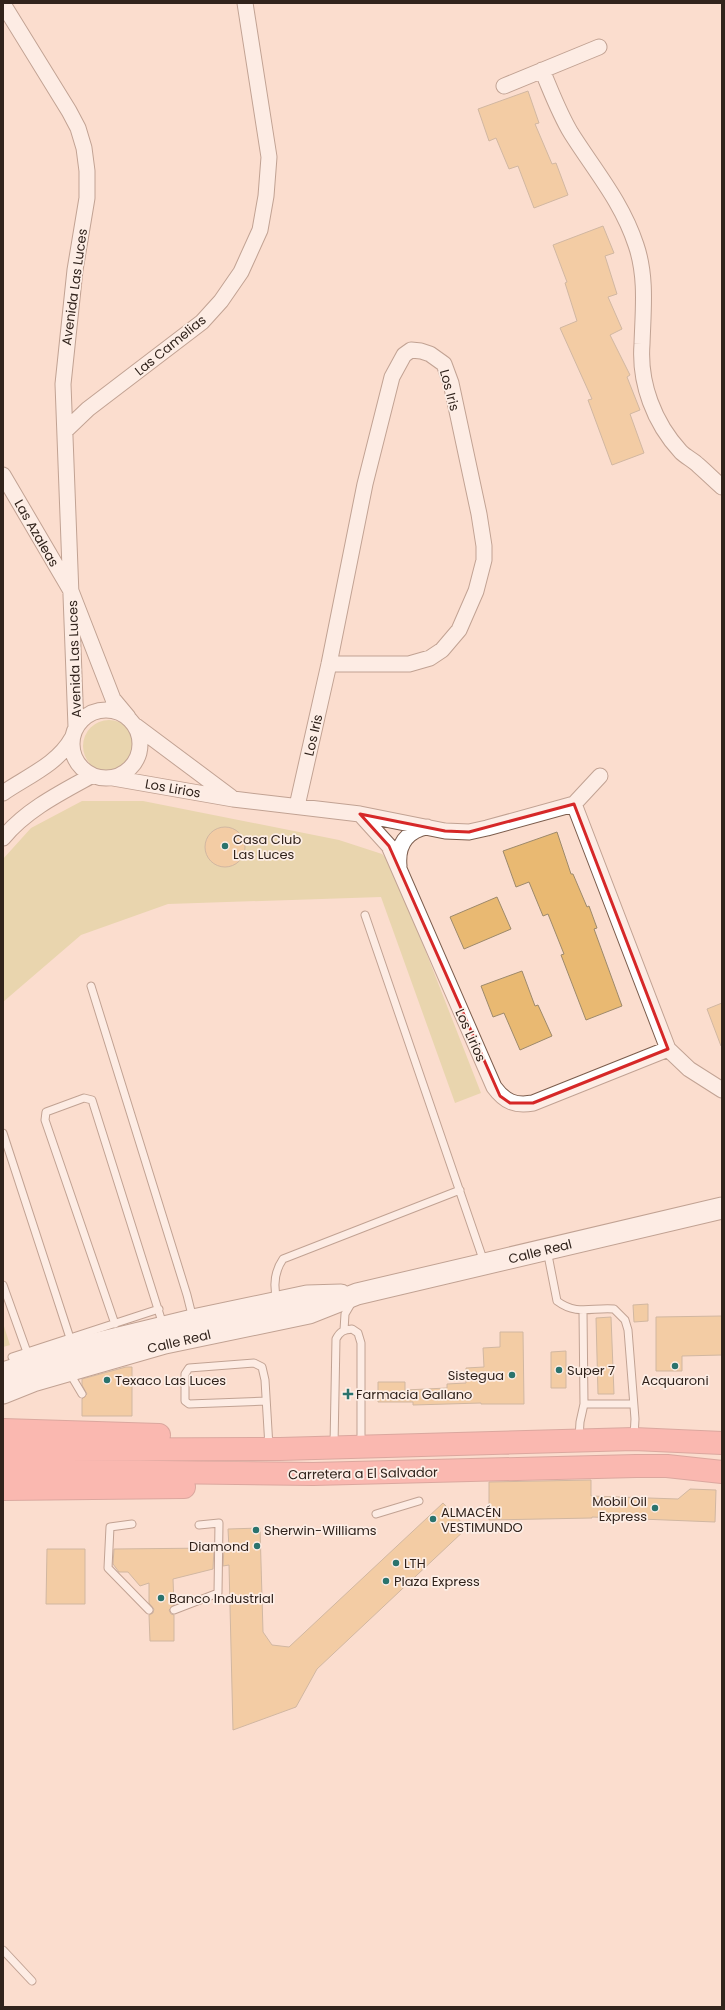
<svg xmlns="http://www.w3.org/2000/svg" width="725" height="2010" viewBox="0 0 725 2010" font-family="Poppins,sans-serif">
  <rect width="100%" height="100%" fill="#fbddce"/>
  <!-- green -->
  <path fill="#d2cc88" d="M83 746a26 26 0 1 1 52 0a26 26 0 1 1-52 0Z
    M82 801H143L339 840 382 854 391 863 401 888 481 1093 455 1103 381 897 168 904 81 935 3 1002V859L31 828Z
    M3 1323 10 1345 3 1347Z"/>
  <!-- building -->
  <path fill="#e9b972" stroke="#9d896b" d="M528 91 539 123 535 124 552 164 556 163 568 195 534 208 518 166 509 169 496 138 489 141 478 109Z
    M603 226 614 253 605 256 617 294 608 297 622 329 610 335 630 375 627 377 640 410 630 414 644 453 612 465 588 400 592 399 560 328 577 321 565 283 567 282 553 245Z
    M205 847a20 20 0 1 1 40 0a20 20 0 1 1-40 0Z
    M557 832 571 874H573L587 907 589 906 597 928 594 929 622 1006 586 1020 561 955 564 954 548 914 543 916 529 882 516 887 503 851Z
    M497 897 511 929 464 949 450 917Z
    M522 971 535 1006 538 1005 552 1036 520 1050 504 1013 493 1017 481 986Z
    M722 1003V1045L721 1046 707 1009Z
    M648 1304V1321L634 1322 633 1305Z
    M722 1316V1355L682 1356V1371H656V1317Z
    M611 1317 614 1394H598L596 1318Z
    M500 1332H523L524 1404H481V1403L413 1405V1402H378V1382H405V1390L447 1388V1384L466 1383V1368L484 1367 483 1348 500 1347Z
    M566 1351V1388H551V1352Z
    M126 1367H132V1416H82V1399L87 1394 82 1385V1379Z
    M591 1480V1496L678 1499 690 1489 716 1490 715 1522 592 1517V1518L489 1520V1482Z
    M443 1503 467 1528 317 1669 296 1707 233 1730 229 1565 223 1566 224 1548H229L228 1529 260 1528 263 1632 272 1645 289 1647Z
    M214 1548 213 1569 173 1579 174 1605 169 1610 171 1614 174 1615V1641H150L149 1615 153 1613 154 1609 149 1603V1583L140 1586 128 1572H119L113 1564 114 1549Z
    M47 1549H85V1604H46Z"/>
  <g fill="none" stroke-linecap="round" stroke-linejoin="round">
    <!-- lane casing -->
    <g stroke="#7b5c4c" stroke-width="9">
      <path id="lane" d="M365 915 484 1262
        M91 986 187 1295 193 1319
        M3 1133 70 1338
        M547 1250 557 1301C577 1316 592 1307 614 1309L625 1320 628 1330 635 1419 634 1437
        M3 1285 27 1352
        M277 1300C273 1285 274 1272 283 1259L460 1190
        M115 1324 45 1120 46 1112 84 1098 92 1100 163 1325
        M344 1330 345 1314 352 1302
        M12 1357 159 1309
        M69 1372 82 1394
        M266 1401 189 1404 185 1401V1374L189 1368 254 1363 262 1367 265 1380 269 1447
        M584 1404H633
        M579 1438 580 1422 584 1404 583 1311
        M334 1445 336 1339C340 1331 344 1330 352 1329L358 1333 361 1343V1444
        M376 1514 419 1501
        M132 1524 110 1527 108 1568 149 1610
        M174 1610 218 1593 219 1523 199 1525
        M3 1950 32 1981"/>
    </g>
    <!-- street casing -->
    <g stroke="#7b5c4c" stroke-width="17">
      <path id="street" d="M3 4 69 111 78 128 84 148 87 171V198L75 270 63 384 76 727
        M542 70C551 91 559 113 571 133 595 171 622 202 636 245 647 277 643 311 642 344 639 383 654 423 681 452 686 457 693 460 698 465 706 472 714 480 722 487
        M504 86 599 47
        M65 431 88 409 202 322 221 301 241 272 260 230 266 196 269 157 245 3
        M3 475 71 591 113 699 128 717
        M72 744a34 34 0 1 1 68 0a34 34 0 1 1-68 0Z
        M136 726 231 797
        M113 778 233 799 360 814 445 831 469 832 487 828 574 804 600 776
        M3 793C26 777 58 764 72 738
        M574 804 668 1049 689 1069 722 1090
        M297 806 329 664 365 484 392 377 404 355 411 350 421 351 430 354 444 364 451 383 479 514 484 546V560L476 591 459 630 442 650 430 658 409 664H329
        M360 814 389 846 494 1087C505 1102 515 1106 533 1103L668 1049
        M3 838C26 810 60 793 91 776
        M399 866C397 845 406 831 427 827"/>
    </g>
    <!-- secondary casing -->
    <g stroke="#7b5c4c" stroke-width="23">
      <path id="secondary" d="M3 1373 86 1346 193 1320 307 1296 341 1295
        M3 1393 33 1381 165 1343 309 1313 357 1294 722 1208"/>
    </g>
    <!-- highway casing -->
    <g stroke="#b36765" stroke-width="24">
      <path id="highway" d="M3 1430 159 1435
        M3 1450 280 1449 634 1439 722 1443
        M3 1470 313 1474 636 1466H667L722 1472
        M3 1489 184 1487"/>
    </g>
    <!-- lane -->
    <use href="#lane" stroke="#fff" stroke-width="7"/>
    <!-- street -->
    <use href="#street" stroke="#fff" stroke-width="15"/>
    <!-- secondary -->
    <use href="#secondary" stroke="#fff" stroke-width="21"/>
    <!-- highway -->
    <use href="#highway" stroke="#f98c8d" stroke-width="22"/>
  </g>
  <!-- marked area -->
  <path d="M0 0H725V2010H0ZM574 804 668 1049 533 1103H510L500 1096 389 846 360 814 445 831 469 832Z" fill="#fbddce" fill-opacity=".55" fill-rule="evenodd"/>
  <path fill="none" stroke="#d62828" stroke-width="3" stroke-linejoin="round" d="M574 804 668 1049 533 1103H510L500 1096 389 846 360 814 445 831 469 832Z"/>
  <!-- markers -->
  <g fill="#2a736d" stroke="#fdeee6" stroke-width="1.5">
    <circle cx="225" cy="846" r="4"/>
    <circle cx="675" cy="1366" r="4"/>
    <circle cx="559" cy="1370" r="4"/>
    <circle cx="512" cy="1375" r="4"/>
    <circle cx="107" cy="1380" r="4"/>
    <path d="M346 1388h4v4h4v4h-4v4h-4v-4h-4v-4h4z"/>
    <circle cx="655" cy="1508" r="4"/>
    <circle cx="433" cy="1519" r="4"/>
    <circle cx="256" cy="1530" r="4"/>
    <circle cx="257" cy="1546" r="4"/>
    <circle cx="396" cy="1563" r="4"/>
    <circle cx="386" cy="1581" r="4"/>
    <circle cx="161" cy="1598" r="4"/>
  </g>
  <g text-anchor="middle" stroke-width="3.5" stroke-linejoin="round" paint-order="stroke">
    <!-- street labels -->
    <g font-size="13" fill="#31231c" stroke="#fdeee6">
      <text transform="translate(74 287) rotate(-82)" y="5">Avenida Las Luces</text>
      <text transform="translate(170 345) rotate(-39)" y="5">Las Camelias</text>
      <text transform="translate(450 390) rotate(75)" y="5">Los Iris</text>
      <text transform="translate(37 533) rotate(60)" y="5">Las Azaleas</text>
      <text transform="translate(74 659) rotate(-92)" y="5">Avenida Las Luces</text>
      <text transform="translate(313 735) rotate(-77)" y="5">Los Iris</text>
      <text transform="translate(173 788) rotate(10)" y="5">Los Lirios</text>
      <text transform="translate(471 1035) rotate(66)" y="5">Los Lirios</text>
      <text transform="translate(540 1251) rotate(-14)" y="5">Calle Real</text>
      <text transform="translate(179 1341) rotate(-13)" y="5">Calle Real</text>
      <text transform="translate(363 1473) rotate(-1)" y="5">Carretera a El Salvador</text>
    </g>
    <!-- poi labels -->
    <g font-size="13" fill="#31231c" stroke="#fdeee6" text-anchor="start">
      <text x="233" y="844">Casa Club<tspan x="233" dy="15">Las Luces</tspan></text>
      <text x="567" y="1375">Super 7</text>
      <text x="504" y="1380" text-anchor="end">Sistegua</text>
      <text x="115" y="1385">Texaco Las Luces</text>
      <text x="675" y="1385" text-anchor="middle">Acquaroni</text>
      <text x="356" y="1399">Farmacia Gallano</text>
      <text x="647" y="1506" text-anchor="end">Mobil Oil<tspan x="647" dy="15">Express</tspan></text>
      <text x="441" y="1517">ALMACÉN<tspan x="441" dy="15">VESTIMUNDO</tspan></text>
      <text x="264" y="1535">Sherwin-Williams</text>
      <text x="249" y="1551" text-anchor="end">Diamond</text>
      <text x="404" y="1568">LTH</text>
      <text x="394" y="1586">Plaza Express</text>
      <text x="169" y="1603">Banco Industrial</text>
    </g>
  </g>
  <!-- border -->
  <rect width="725" height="2010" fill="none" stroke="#31231c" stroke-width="8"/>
</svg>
